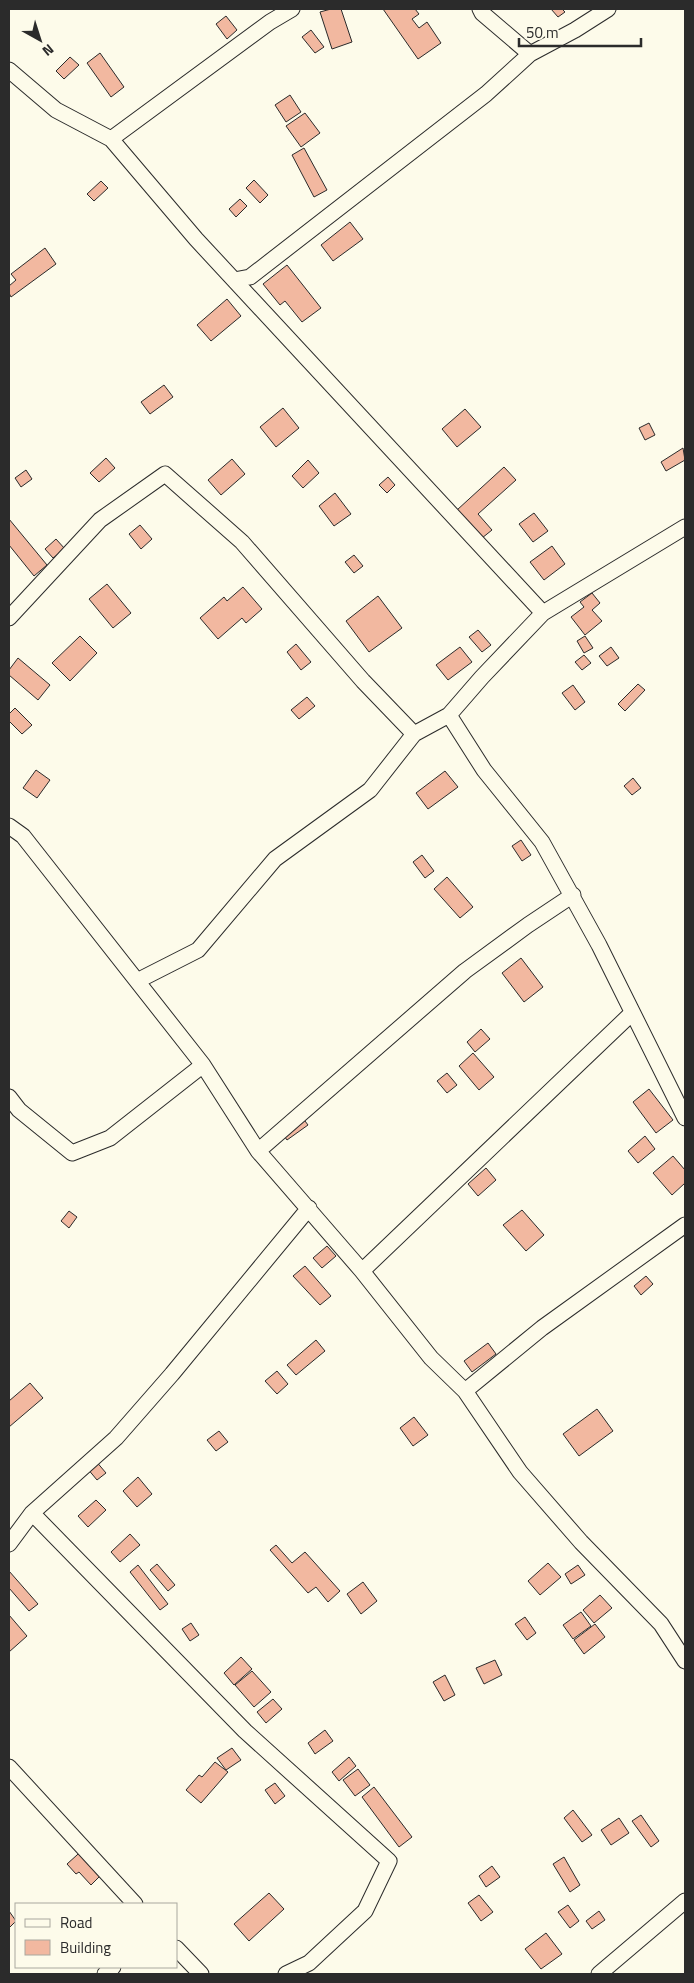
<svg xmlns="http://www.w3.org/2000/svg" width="694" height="1983" viewBox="0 0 694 1983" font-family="'Titillium Web',sans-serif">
  <rect width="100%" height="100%" fill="#fdfbea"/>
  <!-- building -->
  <path fill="#f2b8a0" stroke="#2b2b2b" d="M331 9H341L352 42 332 49 320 12Z
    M383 9H415L419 14 412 19 419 28 427 22 441 43 418 59Z
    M551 9H562L565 12 558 17Z
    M226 16 237 30 227 39 216 24Z
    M311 30 324 47 315 53 302 37Z
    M100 53 124 87 111 97 87 63Z
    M70 57 79 65 64 79 56 71Z
    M290 95 301 112 286 122 275 105Z
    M305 113 320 133 301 147 286 126Z
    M304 148 327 190 314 197 292 155Z
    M254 180 268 195 260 203 246 188Z
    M101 181 108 188 94 201 87 194Z
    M240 199 247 206 236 217 229 209Z
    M350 222 363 239 333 261 321 245Z
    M45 248 56 264 11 297 9 293V286L16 280 11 274Z
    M287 265 321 308 302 322 285 301 280 305 263 284Z
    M227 299 241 316 211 341 197 325Z
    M164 385 173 397 150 414 141 402Z
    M283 408 299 428 276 447 260 427Z
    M465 409 481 427 457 447 442 429Z
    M649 423 655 435 645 440 639 428Z
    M683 448 685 460 666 471 661 462Z
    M106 458 115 468 99 482 90 473Z
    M232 459 245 474 221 495 208 480Z
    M308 460 319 473 303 488 292 476Z
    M504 467 516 480 478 514 492 530 482 538 457 510Z
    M26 470 32 479 21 487 15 478Z
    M388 477 395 485 387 493 379 485Z
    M335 493 351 514 334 526 319 506Z
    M534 513 548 531 533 542 519 524Z
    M9 519 47 565 34 576 9 545Z
    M140 525 152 539 141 549 129 534Z
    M56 539 65 549 53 558 45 549Z
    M552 546 565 564 544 580 530 562Z
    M354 555 363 566 354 573 345 562Z
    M107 584 131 613 113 628 89 599Z
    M243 587 262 609 246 623 242 618 218 639 200 618 224 597 227 601Z
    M592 593 600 603 592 610 602 621 585 635 571 617 584 607 580 602Z
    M378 596 402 628 369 652 346 621Z
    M478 630 491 645 482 652 469 637Z
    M80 636 97 653 70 681 52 663Z
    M585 636 593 648 584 653 577 641Z
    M296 644 311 662 301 670 287 652Z
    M460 647 472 662 448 680 436 665Z
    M611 647 619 658 607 666 599 656Z
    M584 655 591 663 582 670 575 662Z
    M18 658 50 685 38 700 9 675V670Z
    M638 684 645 690 625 711 618 704Z
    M573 685 585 702 575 710 562 693Z
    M307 697 315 706 299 719 291 710Z
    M15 708 32 725 22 734 9 721V714Z
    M36 770 50 780 37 798 23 788Z
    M445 771 458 787 428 809 416 793Z
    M633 778 641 788 632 795 624 786Z
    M521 840 531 855 522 861 512 846Z
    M422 855 434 871 425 878 413 862Z
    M447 877 473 907 460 918 434 889Z
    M521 958 543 987 524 1002 502 973Z
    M481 1029 490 1039 475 1052 467 1042Z
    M473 1053 494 1077 479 1090 459 1066Z
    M447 1073 457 1085 447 1093 437 1081Z
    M649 1089 673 1120 656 1133 633 1102Z
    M299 1113 308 1125 287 1140 279 1129Z
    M645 1136 655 1149 638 1163 628 1151Z
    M673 1156 685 1170V1183L672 1195 653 1173Z
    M486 1168 496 1180 478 1196 468 1184Z
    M522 1210 544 1235 526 1251 503 1225Z
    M69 1211 77 1217 69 1228 61 1221Z
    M327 1246 336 1256 322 1268 313 1258Z
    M305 1266 331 1296 320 1305 293 1276Z
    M646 1276 653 1284 641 1295 634 1286Z
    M316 1340 325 1351 296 1375 287 1365Z
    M488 1343 496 1354 472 1372 464 1361Z
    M277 1371 288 1384 277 1394 265 1381Z
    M30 1383 43 1398 9 1427V1401Z
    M597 1409 613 1431 579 1456 563 1434Z
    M414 1417 428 1435 413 1446 400 1428Z
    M219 1431 228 1442 216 1451 207 1440Z
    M95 1460 106 1473 97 1480 87 1468Z
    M138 1477 152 1494 137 1507 123 1491Z
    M96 1500 106 1510 88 1527 78 1516Z
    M130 1534 140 1545 120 1562 111 1552Z
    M276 1545 292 1563 305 1552 340 1591 328 1602 316 1587 308 1593 270 1550Z
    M548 1563 561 1577 540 1595 528 1581Z
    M157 1564 175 1585 168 1591 150 1570Z
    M138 1565 168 1604 160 1610 130 1572Z
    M578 1565 585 1575 571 1584 565 1574Z
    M9 1571 38 1604 29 1611 9 1588Z
    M363 1582 377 1601 361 1614 347 1594Z
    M600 1595 612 1608 594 1623 583 1610Z
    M581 1612 591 1626 573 1639 563 1625Z
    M9 1615 27 1636 9 1652Z
    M525 1617 536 1633 527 1640 515 1624Z
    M191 1623 199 1635 190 1641 182 1629Z
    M595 1624 605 1637 584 1654 574 1640Z
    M241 1657 252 1669 234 1685 224 1673Z
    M495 1660 502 1675 484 1684 476 1668Z
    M252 1671 271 1692 254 1707 235 1685Z
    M445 1675 455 1695 444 1701 433 1682Z
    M273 1699 282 1709 266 1723 257 1712Z
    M325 1730 333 1741 315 1754 308 1743Z
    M232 1748 241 1760 226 1770 217 1758Z
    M349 1757 356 1766 339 1781 332 1772Z
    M215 1762 228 1772 201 1803 186 1790 199 1775 202 1777Z
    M358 1769 370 1785 355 1796 343 1780Z
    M275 1783 285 1796 275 1804 265 1790Z
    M374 1787 412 1837 399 1847 362 1797Z
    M573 1810 592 1835 582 1842 564 1818Z
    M641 1815 659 1841 651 1847 632 1821Z
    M619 1818 629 1833 611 1845 601 1830Z
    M87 1846 107 1869 91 1885 79 1872 76 1874 67 1864Z
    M564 1857 580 1885 570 1892 553 1864Z
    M492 1866 500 1877 486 1887 479 1876Z
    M269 1893 284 1909 249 1941 234 1924Z
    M479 1895 493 1912 481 1921 468 1903Z
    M568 1905 579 1921 570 1928 558 1912Z
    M9 1911 16 1921 9 1928Z
    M599 1911 605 1920 592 1929 586 1921Z
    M546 1933 562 1954 541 1969 525 1949Z"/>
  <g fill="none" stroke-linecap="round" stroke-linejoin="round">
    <!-- minor casing -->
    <g stroke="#2b2b2b" stroke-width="17">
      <path id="minor" d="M480 9 482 13 530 54
        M9 70 56 110 111 139 196 239 543 613
        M111 139 270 22 292 9
        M234 280 250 277 486 94 530 54 575 30 608 9
        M9 618 100 520 165 474 242 542 363 681 414 734
        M449 715 484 770 542 842 599 945 685 1118
        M9 826 23 836 203 1065 258 1151 362 1271 431 1358 465 1391 520 1472 581 1542 661 1624 685 1661
        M137 981 198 950 275 859 370 790 414 734 449 715 482 677 543 613 685 527
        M9 1097 19 1110 72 1153 110 1138 203 1065
        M258 1151 465 971 528 925 573 895
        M362 1271 632 1013
        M465 1391 542 1328 685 1225
        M32 1513 245 1731 389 1861 365 1911 309 1963 286 1974
        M9 1544 32 1513 116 1438 172 1374 309 1208
        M9 1767 135 1904
        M176 1948 201 1974
        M105 1974 113 1967
        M599 1974 685 1901"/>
    </g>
    <!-- minor -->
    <use href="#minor" stroke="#fdfbea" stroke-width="15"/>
  </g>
  <!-- border -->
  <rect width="694" height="1983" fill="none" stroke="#2b2b2b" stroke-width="20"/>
  <!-- legend -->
  <rect x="15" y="1903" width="162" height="65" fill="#fdfbea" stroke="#a9a89e"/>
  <rect x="25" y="1919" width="25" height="8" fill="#fdfbea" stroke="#a9a89e"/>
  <text x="60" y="1928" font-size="15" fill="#2b2b2b">Road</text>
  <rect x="25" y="1940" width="25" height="15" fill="#f2b8a0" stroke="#a9a89e"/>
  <text x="60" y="1953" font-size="15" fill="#2b2b2b">Building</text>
  <!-- north arrow -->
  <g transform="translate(40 40) rotate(141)" stroke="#fdfbea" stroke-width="4" paint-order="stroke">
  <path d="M0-4L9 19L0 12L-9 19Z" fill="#2b2b2b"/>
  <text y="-8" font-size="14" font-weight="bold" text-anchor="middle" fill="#2b2b2b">N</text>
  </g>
  <!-- scale -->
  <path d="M519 38v8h122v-8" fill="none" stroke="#2b2b2b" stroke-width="2.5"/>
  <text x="526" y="38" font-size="15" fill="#2b2b2b" stroke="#fdfbea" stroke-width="4" paint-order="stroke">50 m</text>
</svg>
